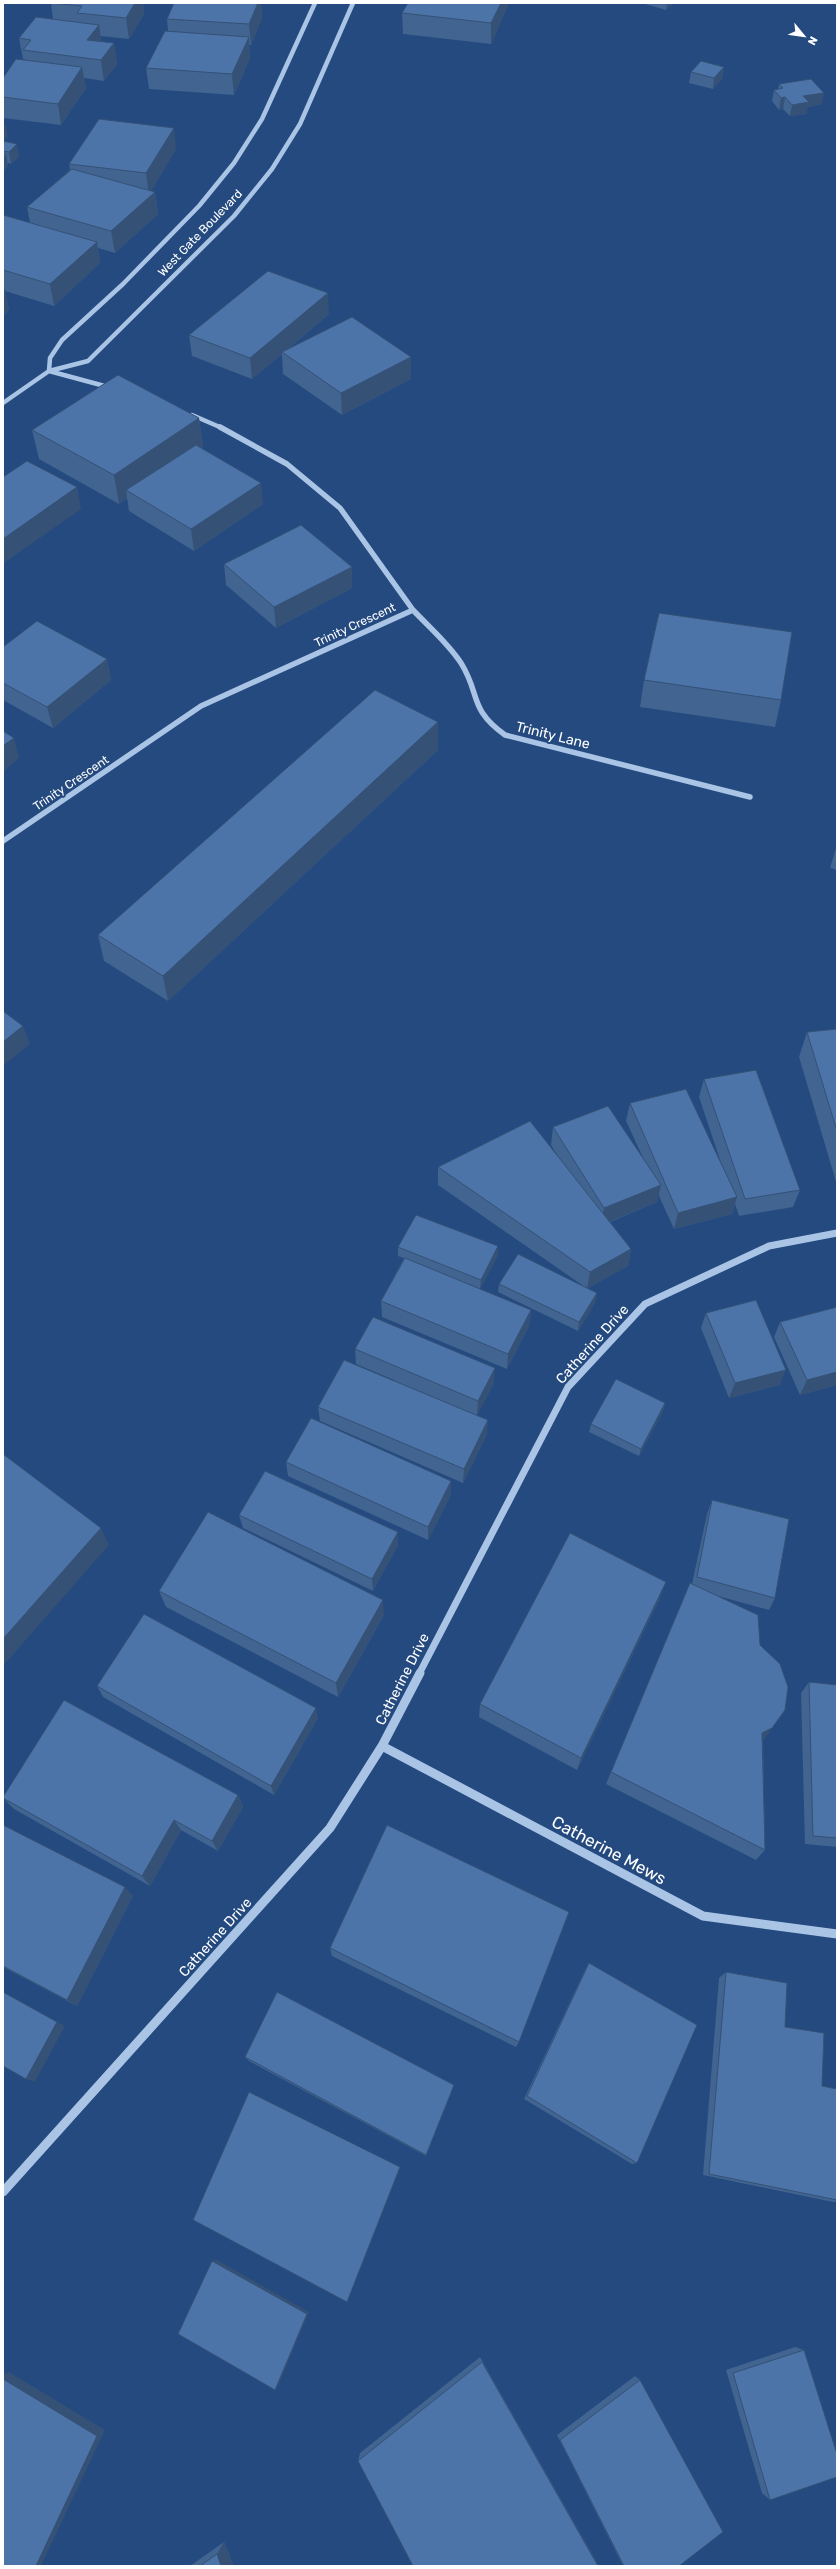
<svg xmlns="http://www.w3.org/2000/svg" width="840" height="2569" viewBox="0 0 840 2569" font-family="Rubik,sans-serif">
  <rect width="100%" height="100%" fill="#244a7f"/>
  <g fill="none" stroke-linecap="round" stroke-linejoin="round">
    <!-- minor-far3 -->
    <path stroke="#aac4e6" stroke-width="4.5" d="M49 371 112 388
      M49 371 50 358 62 340 123 284 199 206 234 163 262 119 315 3
      M3 403 49 371 88 361 234 216 272 169 300 124 353 3
      M192 415 222 428"/>
    <!-- minor-far2 -->
    <path stroke="#aac4e6" stroke-width="5.5" d="M413 610C429 627 448 643 461 663 481 695 468 708 505 735L750 797
      M3 841 201 706 413 610 340 508 287 464 220 427"/>
    <!-- minor-far1 -->
    <path stroke="#aac4e6" stroke-width="7" d="M419 1674 568 1387 645 1304 769 1246 837 1233"/>
    <!-- minor -->
    <path stroke="#aac4e6" stroke-width="9" d="M382 1746 703 1916 837 1934
      M3 2192 330 1828 382 1746 420 1673"/>
  </g>
  <!-- wall -->
  <path fill="#416490" d="M51 3H143L144 14 129 39 100 36 101 42 114 43 117 64 104 81 84 78 86 88 61 125 3 118V78L25 60 24 59H23L19 38 53 19Z
    M174 3H261L262 18 251 45H249L250 58 234 95 149 89 146 68 168 31 167 19Z
    M408 3H509L491 44 403 34 402 13Z
    M645 3H674L666 10 645 4Z
    M724 67 722 79 713 89 689 83 691 72Z
    M779 84 822 104 808 107 806 114 790 116 783 109 779 110 772 101 774 90 778 89Z
    M3 141 19 156 11 164 8 163V165L3 172Z
    M176 149 151 191 155 192 158 214 115 253 98 248 100 263 54 306 5 291 9 310 3 316V215L30 223 27 207 70 170 69 164Z
    M329 314 288 349 411 379 342 415 283 374 282 354 252 379 192 356 189 335Z
    M199 418 203 446 201 448 263 504 194 551 129 511 127 498 119 504 39 459 32 430Z
    M224 564 352 567V588L276 628 226 585Z
    M3 647 107 659 111 680 53 728 3 700Z
    M644 680 781 700 775 727 640 707Z
    M438 750 168 1001 104 961 98 935Z
    M837 845V870L830 868Z
    M837 1029V1185L799 1057 807 1032Z
    M704 1079 800 1190 793 1207 739 1216 735 1204 732 1214 674 1229 658 1194 657 1202 610 1222 631 1249 628 1266 588 1288 596 1301 578 1331 498 1292 499 1284 582 1285 438 1185V1167L557 1155 551 1145 553 1127 643 1158 626 1121 630 1103 721 1163 699 1097Z
    M398 1247 498 1255 480 1289 531 1310 529 1326 507 1369 382 1317 381 1301 404 1258 398 1256Z
    M706 1313 780 1385 729 1398 701 1328Z
    M780 1322 837 1385 800 1395 774 1337Z
    M355 1349 494 1383 477 1415 487 1434 463 1483 320 1421 318 1407 394 1380 356 1364Z
    M665 1403 663 1411 639 1456 589 1432 591 1424Z
    M286 1462 451 1481V1494L428 1540 288 1476Z
    M712 1500 775 1598 769 1610 718 1596 763 1741 765 1850 756 1860 606 1784 690 1583 692 1584 707 1514Z
    M239 1515 398 1545 373 1591 243 1528Z
    M159 1591 384 1615 338 1697 166 1607Z
    M660 1598 577 1770 479 1717 480 1704Z
    M809 1682 837 1685V1847L805 1844 801 1693Z
    M97 1686 318 1718 274 1795 103 1697Z
    M238 1795 243 1807 218 1851 181 1830 150 1886 14 1809 3 1798Z
    M3 1825 133 1896 77 2006 3 1967Z
    M330 1948 519 2042 516 2047 332 1956Z
    M589 1963 637 2163 632 2164 524 2099 586 1968Z
    M726 1972 785 2027 822 2086 837 2089V2202H833L703 2175 719 1978Z
    M245 2057 453 2088 426 2156 249 2061Z
    M795 2347 804 2350 770 2500 762 2493 726 2370Z
    M480 2357 599 2566 358 2461 360 2453Z
    M635 2376 640 2380 679 2566H623L557 2435Z
    M224 2542 234 2566H190Z"/>
  <!-- shaded-wall -->
  <path fill="#355176" d="M135 3H143L144 14 129 39 126 18Z
    M258 3H261L262 18 251 45 249 24Z
    M501 3H509L491 44V23Z
    M667 3H674L666 10Z
    M99 25 102 46 87 40Z
    M249 37 250 58 234 95 232 74Z
    M114 43 117 64 104 81 101 60Z
    M82 67 86 88 61 125 58 104Z
    M724 67 722 79 713 89 714 78Z
    M824 93 822 104 808 107 806 114 790 116 792 105 803 96Z
    M785 97 783 109 779 110 781 98Z
    M6 125 8 137 3 141V127Z
    M174 128 176 149 149 195 146 173Z
    M17 144 19 156 11 164 9 152Z
    M6 154 8 165 3 172V158Z
    M155 192 158 214 115 253 111 231Z
    M97 242 100 263 54 306 50 284Z
    M5 289 9 310 3 316V290Z
    M328 293 329 314 283 353 282 352V354L252 379 250 358Z
    M411 357V379L342 415 341 393Z
    M199 418 203 446 133 494 126 490 127 498 119 504 114 475Z
    M261 483 263 504 194 551 191 529Z
    M77 487 81 509 4 563 3 560V539Z
    M352 567V588L276 628 274 607Z
    M107 659 111 680 53 728 47 707Z
    M438 722V750L168 1001 163 976Z
    M14 738 19 758 3 772V746Z
    M23 1026 30 1044 3 1066V1042Z
    M661 1185 657 1202 601 1225 604 1208Z
    M737 1197 732 1214 674 1229 678 1213Z
    M498 1246V1255L480 1289 481 1280Z
    M631 1249 628 1266 587 1289 590 1272Z
    M597 1293 596 1301 578 1331 579 1322Z
    M531 1310 529 1326 507 1369 508 1354Z
    M495 1368 494 1383 477 1416 478 1401Z
    M786 1370 780 1385 729 1398 735 1383Z
    M837 1372V1385L800 1395 807 1380Z
    M665 1403 663 1411 639 1456 641 1449Z
    M488 1420 487 1434 463 1483 464 1469Z
    M451 1481V1494L428 1540V1527Z
    M101 1528 109 1545 3 1666V1639Z
    M398 1532V1545L373 1591 372 1579Z
    M666 1582 660 1598 577 1770 581 1758Z
    M383 1600 384 1615 338 1697 336 1683Z
    M316 1708 318 1718 274 1795 271 1786Z
    M785 1710 763 1741 753 1746 762 1733Z
    M238 1795 243 1807 218 1851 212 1841Z
    M174 1820 181 1830 150 1886 142 1876Z
    M125 1887 133 1896 77 2006 67 2000Z
    M57 2022 65 2026 35 2082 26 2079Z
    M454 2085 453 2088 426 2156V2155Z
    M400 2167V2169L348 2300 347 2302Z
    M217 2260 309 2312 278 2386 275 2390 212 2261Z
    M480 2357 599 2566H598Z
    M9 2372 105 2430 41 2566H36L3 2379V2374Z
    M224 2542 234 2566H221L217 2554Z"/>
  <!-- building -->
  <path fill="#4c74a8" stroke="#355176" d="M51 3H135L126 18 77 13 82 6Z
    M174 3H258L249 24 167 19Z
    M408 3H501L491 23 402 13Z
    M36 17 99 25 87 40 114 43 101 60 23 50 31 40 19 38Z
    M165 31 249 37 232 74 146 68Z
    M16 59 82 67 58 104 3 97V78Z
    M701 61 724 67 714 78 691 72Z
    M811 79 824 93 803 96 809 102 792 105 785 97 781 98 774 90 783 88 779 84Z
    M99 119 174 128 146 173 69 164Z
    M3 141 17 144 9 152 3 151Z
    M3 153 6 154 3 158Z
    M72 169 155 192 111 231 27 207Z
    M3 215 97 242 50 284 3 270Z
    M268 271 328 293 250 358 189 335Z
    M352 317 411 357 341 393 282 352Z
    M118 375 199 418 114 475 32 430Z
    M196 445 261 483 191 529 126 490Z
    M27 461 77 487 3 539V477Z
    M301 525 352 567 274 607 224 564Z
    M659 613 792 632 781 700 644 680Z
    M37 621 107 659 47 707 3 683V647Z
    M375 690 438 722 163 976 98 935Z
    M3 731 14 738 3 746Z
    M3 1011 23 1026 3 1042Z
    M837 1029V1131L807 1032Z
    M756 1070 800 1190 745 1199 704 1079Z
    M686 1089 737 1197 678 1213 630 1103Z
    M608 1106 661 1185 604 1208 553 1127Z
    M530 1121 631 1249 590 1272 438 1167Z
    M416 1215 498 1246 481 1280 398 1247Z
    M518 1254 597 1293 579 1322 499 1284Z
    M405 1258 531 1310 508 1354 381 1301Z
    M756 1300 786 1370 735 1383 706 1313Z
    M837 1307V1372L807 1380 780 1322Z
    M373 1317 495 1368 478 1401 355 1349Z
    M344 1360 488 1420 464 1469 318 1407Z
    M616 1379 665 1403 641 1449 591 1424Z
    M311 1418 451 1481 428 1527 286 1462Z
    M3 1454 101 1528 3 1639Z
    M265 1471 398 1532 372 1579 239 1515Z
    M712 1500 789 1519 775 1598 697 1577Z
    M208 1512 383 1600 336 1683 159 1591Z
    M570 1533 666 1582 581 1758 480 1704Z
    M690 1583 758 1615 760 1645 780 1664 788 1687 785 1710 772 1728 762 1733 765 1850 611 1772Z
    M144 1614 316 1708 271 1786 97 1686Z
    M809 1682 837 1685V1838L813 1836Z
    M64 1700 238 1795 212 1841 174 1820 142 1876 3 1798V1797Z
    M3 1825 125 1887 67 2000 3 1966Z
    M387 1825 569 1912 519 2042 330 1948Z
    M589 1963 697 2025 637 2163 527 2096Z
    M726 1972 787 1983 785 2027 824 2033 822 2086 837 2089V2200L709 2174Z
    M3 1992 57 2022 26 2079 3 2066Z
    M277 1992 454 2085 426 2155 245 2057Z
    M249 2092 400 2167 347 2302 193 2220Z
    M212 2261 307 2314 275 2390 178 2334Z
    M804 2350 837 2454V2477L770 2500 733 2373Z
    M482 2362 598 2566H413L358 2461Z
    M3 2379 97 2436 36 2566H3Z
    M640 2380 723 2532 679 2566H624L560 2440Z
    M217 2554 221 2566H200Z"/>
  <g text-anchor="middle" stroke-width="4" stroke-linejoin="round" paint-order="stroke">
    <!-- far-street labels -->
    <g font-size="12" fill="#fff" stroke="#244a7f">
      <text transform="translate(200 233) rotate(-46)" y="4">West Gate Boulevard</text>
      <text transform="translate(355 625) rotate(-25)" y="4">Trinity Crescent</text>
      <text transform="translate(71 783) rotate(-34)" y="4">Trinity Crescent</text>
    </g>
    <!-- street labels -->
    <g font-size="14" fill="#fff" stroke="#244a7f">
      <text transform="translate(553 735) rotate(14)" y="5">Trinity Lane</text>
      <text transform="translate(592 1344) rotate(-48)" y="5">Catherine Drive</text>
      <text transform="translate(402 1679) rotate(-63)" y="5">Catherine Drive</text>
      <text transform="translate(215 1937) rotate(-48)" y="5">Catherine Drive</text>
    </g>
    <!-- near-street labels -->
    <g font-size="17" fill="#fff" stroke="#244a7f">
      <text transform="translate(609 1850) rotate(28)" y="6">Catherine Mews</text>
    </g>
  </g>
  <!-- border -->
  <rect width="840" height="2569" fill="none" stroke="#ffffff" stroke-width="8"/>
  <!-- north arrow -->
  <g transform="translate(804 36) rotate(119)" stroke="#244a7f" stroke-width="3" paint-order="stroke">
  <path d="M0-3L7 15L0 10L-7 15Z" fill="#ffffff"/>
  <text y="-6" font-size="11" font-weight="bold" text-anchor="middle" fill="#ffffff">N</text>
  </g>
</svg>
